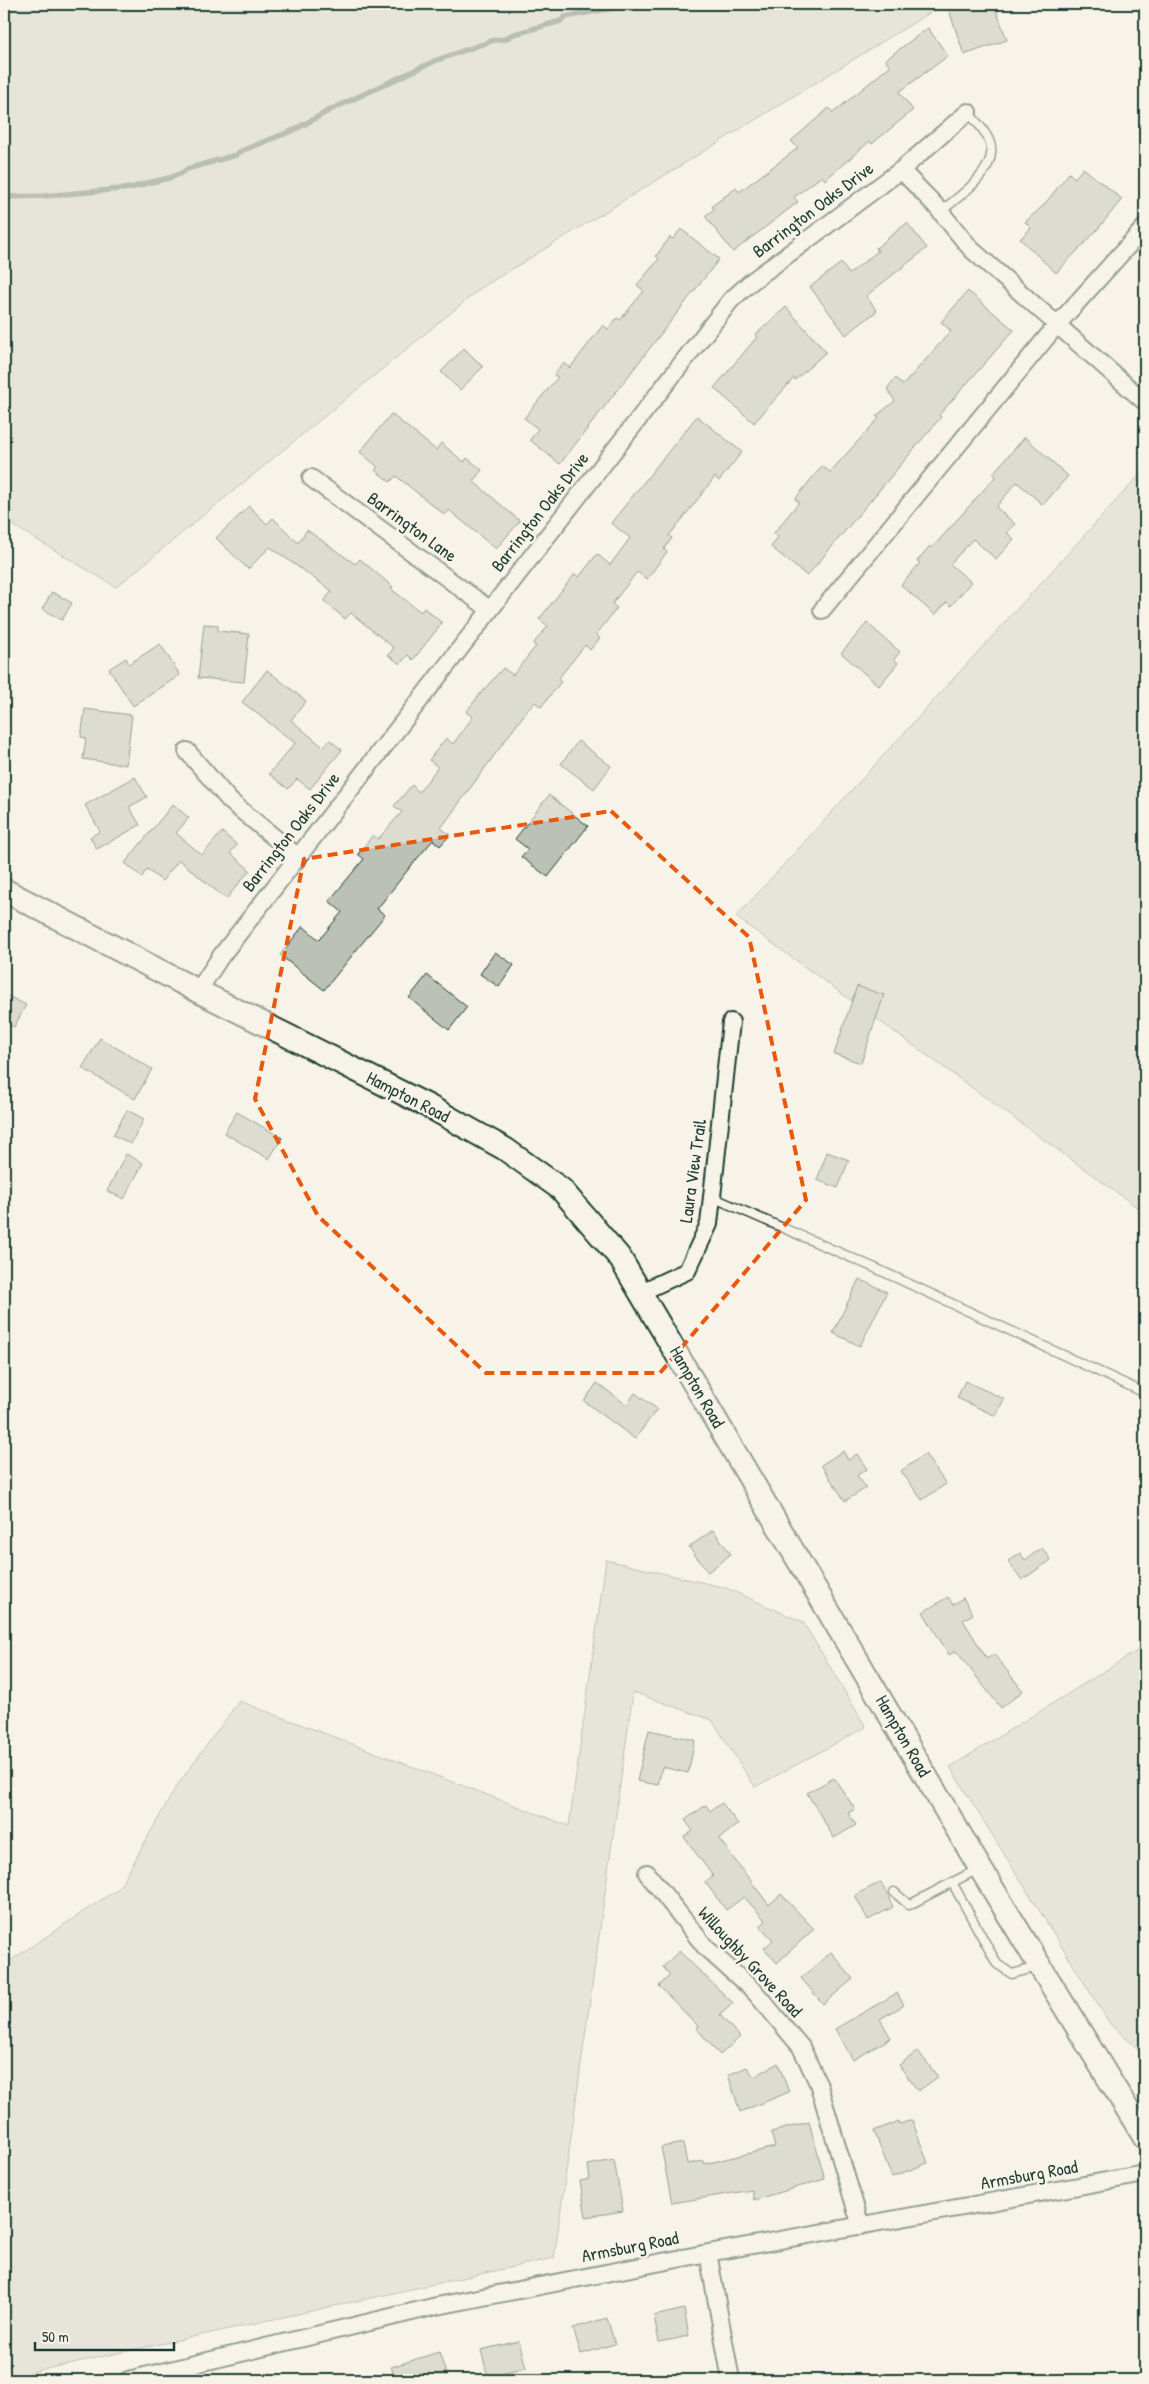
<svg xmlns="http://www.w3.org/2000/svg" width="1149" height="2384" viewBox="0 0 1149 2384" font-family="'Patrick Hand',sans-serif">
  <rect width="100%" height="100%" fill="#f7f3e8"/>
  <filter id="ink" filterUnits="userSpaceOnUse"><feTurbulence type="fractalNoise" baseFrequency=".02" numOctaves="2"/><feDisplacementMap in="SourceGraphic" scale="10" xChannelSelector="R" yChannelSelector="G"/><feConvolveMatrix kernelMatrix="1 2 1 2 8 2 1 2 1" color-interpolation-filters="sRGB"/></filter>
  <g filter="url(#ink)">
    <!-- green -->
    <path fill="#d3d5ca" stroke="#79897f" d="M4 4H944L481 288 116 587 4 520Z
      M1145 469V1213L736 917Z
      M606 1560 726 1588 803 1622 866 1727 755 1787 712 1720 633 1692 554 2258 4 2378V1965L119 1888 176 1787 239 1701 569 1826Z
      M1145 1646V2055L1110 2024 950 1767Z"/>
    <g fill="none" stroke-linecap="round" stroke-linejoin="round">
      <!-- stream -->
      <path stroke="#6f8077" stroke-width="5.5" d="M4 197 44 196 132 188C149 180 173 181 187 169L236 155 241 151 294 130 330 110 437 60 494 40 506 39 511 35 561 21 565 17 634 4"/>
    </g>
    <!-- building -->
    <path fill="#bbc1b6" stroke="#1f3d34" d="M966 4H994L1007 40 964 55 949 10Z
      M928 28 948 56 899 92 913 110 872 144 870 141 825 180 822 176 794 197 798 202 733 252 705 216 714 209 712 206 736 188 739 192 798 148 791 141 829 108 833 113 890 66 885 60Z
      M1083 168 1122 199 1097 230 1056 273 1020 239 1031 228 1025 222 1044 205 1069 173 1075 178Z
      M907 223 927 248 866 296 877 311 846 335 810 287 841 263 849 274 878 251 876 248Z
      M681 229 719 259 560 464 530 440 538 429 524 418 558 377 554 375 563 363 570 368 603 325 608 329 617 318 620 320 644 291 637 285 659 259 656 256 670 237 673 239Z
      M968 291 1014 330 939 415 941 417 807 576 771 547 778 537 774 533 799 502 795 499 822 466 830 472 879 418 876 416 895 401 887 389 895 378 903 385 951 331 941 322Z
      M786 307 826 352 795 380 794 378 754 423 714 388 757 337 755 335Z
      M464 348 483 367 460 390 441 372Z
      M391 414 436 450 441 443 464 462 467 458 482 470 473 481 520 521 496 549 449 510 445 515 396 476 390 482 375 470 378 467 360 452Z
      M697 416 742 452 719 481 715 477 669 536 672 538 664 549 667 552 647 579 637 572 612 604 617 608 596 635 600 638 590 650 585 645 558 679 561 682 541 707 535 702 526 712 441 828 450 835 440 846 433 840 411 866 377 909 385 915 324 990 280 955 303 926 319 940 342 912 329 901 364 859 358 854 373 835 378 839 402 812 394 806 412 785 419 792 438 767 429 760 446 738 453 744 473 717 466 712 481 693 503 668 513 675 536 646 533 644 548 626 539 619 575 574 579 577 597 554 610 565 630 538 611 523Z
      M1025 437 1068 476 1043 505 1017 482 996 507 1015 524 1007 533 1014 539 996 559 973 539 950 564 971 582 951 606 947 602 935 615 901 585 920 563 917 561 930 546 932 548 996 476 993 473Z
      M249 506 267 524 273 518 298 543 307 530 355 564 360 559 393 587 391 589 421 612 424 608 442 623 413 660 408 655 400 664 388 655 394 648 351 613 345 619 324 601 332 591 270 547 248 569 216 538Z
      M52 592 72 603 62 620 42 609Z
      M867 623 900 652 894 659 898 663 879 686 841 653Z
      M204 624 218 625V631L249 634 244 682 198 678Z
      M160 644 180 675 133 706 109 669 126 658 129 664Z
      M267 670 306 701 291 720 323 747 330 740 342 750 310 789 297 779 288 789 269 774 295 743 242 702Z
      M85 709 132 715 126 765 83 759 86 738 81 737Z
      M578 741 611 766 594 789 561 764Z
      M135 777 147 797 129 807 140 825 97 849 90 837 100 831 85 805Z
      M549 795 588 826 548 877 521 857 528 849 515 839Z
      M173 804 189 818 176 833 202 855 222 832 237 845 230 853 250 870 226 899 179 860 162 881 147 869 142 877 125 863Z
      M495 952 514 965 499 987 480 974Z
      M427 975 467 1007 449 1030 409 998Z
      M857 986 884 995 861 1063 834 1054Z
      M4 994 26 1005 14 1027 4 1022Z
      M100 1038 152 1069 135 1099 82 1068Z
      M127 1110 144 1119 131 1144 113 1135Z
      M237 1112 282 1138 269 1159 224 1133Z
      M827 1152 849 1160 838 1188 817 1180Z
      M126 1154 143 1163 124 1199 107 1191Z
      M859 1279 887 1292 860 1346 833 1333Z
      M965 1381 1004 1399 996 1416 957 1398Z
      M597 1383 627 1405 635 1393 657 1409 635 1439 584 1401Z
      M843 1451 848 1460 857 1454 867 1469 857 1475 866 1488 845 1501 821 1465Z
      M925 1454 946 1484 922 1500 901 1471Z
      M713 1530 731 1554 708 1572 689 1547Z
      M1042 1548 1051 1560 1022 1580 1008 1561 1020 1553 1025 1560Z
      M948 1597 953 1605 963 1598 973 1614 963 1620 987 1659 994 1654 1023 1691 1001 1708 956 1651 949 1655 923 1612Z
      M649 1730 695 1740 688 1773 662 1767 658 1785 637 1781Z
      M834 1778 855 1809 848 1813 856 1825 834 1838 807 1793Z
      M722 1803 738 1824 719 1839 769 1905 781 1894 814 1929 777 1963 764 1948 773 1940 760 1926 766 1921 744 1897 726 1910 705 1882 713 1876 684 1837 693 1831 685 1820 706 1805 710 1811Z
      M881 1882 893 1907 868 1920 855 1895Z
      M679 1951 733 2003 720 2015 740 2037 720 2055 696 2028 698 2026 659 1986 670 1975 663 1967Z
      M831 1952 853 1979 823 2004 801 1978Z
      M897 1993 904 2005 880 2019 891 2038 853 2060 835 2029Z
      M918 2051 938 2077 918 2091 899 2065Z
      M778 2063 789 2092 740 2112 728 2075 747 2067 754 2077Z
      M912 2120 928 2163 892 2177 874 2131 899 2121 900 2124Z
      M809 2122 825 2179 754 2200 752 2190 672 2203 661 2147 683 2143 687 2164 704 2161 705 2164 775 2147 771 2132Z
      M614 2160 623 2211 586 2217 580 2181 590 2179 588 2165Z
      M684 2309 689 2336 659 2342 654 2316Z
      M607 2318 615 2344 581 2354 573 2328Z
      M519 2341 526 2368 488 2377 481 2350Z
      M439 2352 448 2380H396L391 2367Z"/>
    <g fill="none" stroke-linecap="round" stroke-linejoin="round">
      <!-- lane casing -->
      <g stroke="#1f3d34" stroke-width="11">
        <path id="lane" d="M940 212C958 197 995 173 991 147 989 134 976 122 968 112
          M712 1197 875 1268 1145 1393
          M953 1884 997 1964 1012 1974 1037 1967
          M894 1892 909 1905 978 1869"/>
      </g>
      <!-- street casing -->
      <g stroke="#1f3d34" stroke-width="20">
        <path id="street" d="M901 170 935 205 971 249 1145 402
          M311 478 489 609
          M822 610 1056 326 1145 227
          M187 751 230 801 298 857
          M198 991 221 956 731 300 751 282 901 170 968 112
          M641 1292 687 1271 709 1224 731 1022
          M647 1873 706 1948 754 1991 801 2047 818 2083 861 2226
          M708 2253 731 2380
          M128 2380 437 2306 708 2253 1145 2174"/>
      </g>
      <!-- secondary casing -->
      <g stroke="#1f3d34" stroke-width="26">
        <path id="secondary" d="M4 890 198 991 430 1107 505 1149 561 1189 620 1258 980 1868 1145 2138"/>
      </g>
      <!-- lane -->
      <use href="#lane" stroke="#f7f3e8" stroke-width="8"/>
      <!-- street -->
      <use href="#street" stroke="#f7f3e8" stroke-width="16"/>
      <!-- secondary -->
      <use href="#secondary" stroke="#f7f3e8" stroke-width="22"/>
    </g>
  </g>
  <!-- marked area -->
  <path d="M0 0H1149V2384H0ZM611 811 749 937 806 1200 660 1373H486L318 1216 255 1099 304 859Z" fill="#f7f3e8" fill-opacity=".55" fill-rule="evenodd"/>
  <path fill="none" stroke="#e8590c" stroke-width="4" stroke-dasharray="10 6" stroke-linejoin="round" d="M611 811 749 937 806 1200 660 1373H486L318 1216 255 1099 304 859Z"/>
  <g text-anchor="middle" stroke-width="5" stroke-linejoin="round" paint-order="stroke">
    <!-- street labels -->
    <g font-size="18" fill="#1f3d34" stroke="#f7f3e8">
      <text transform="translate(813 210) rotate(-37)" y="6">Barrington Oaks Drive</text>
      <text transform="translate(540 512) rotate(-52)" y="6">Barrington Oaks Drive</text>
      <text transform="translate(412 527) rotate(36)" y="6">Barrington Lane</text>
      <text transform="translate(291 832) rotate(-52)" y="6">Barrington Oaks Drive</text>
      <text transform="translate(408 1097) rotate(27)" y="6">Hampton Road</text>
      <text transform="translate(693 1171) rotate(-82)" y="6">Laura View Trail</text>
      <text transform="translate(697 1387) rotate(60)" y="6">Hampton Road</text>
      <text transform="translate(903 1736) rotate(60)" y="6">Hampton Road</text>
      <text transform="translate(750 1962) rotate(47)" y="6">Willoughby Grove Road</text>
      <text transform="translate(1029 2175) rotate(-10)" y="6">Armsburg Road</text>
      <text transform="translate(630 2247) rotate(-11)" y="6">Armsburg Road</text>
    </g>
  </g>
  <!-- margin -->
  <rect width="1149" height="2384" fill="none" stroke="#f7f3e8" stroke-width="20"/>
  <rect x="10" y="10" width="1129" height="2364" fill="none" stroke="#1f3d34" stroke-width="2" filter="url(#ink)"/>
  <!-- scale -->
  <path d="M35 2342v8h139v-8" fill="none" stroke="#1f3d34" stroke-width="2.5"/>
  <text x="42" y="2342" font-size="15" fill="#1f3d34" stroke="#f7f3e8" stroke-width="4" paint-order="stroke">50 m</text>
</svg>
